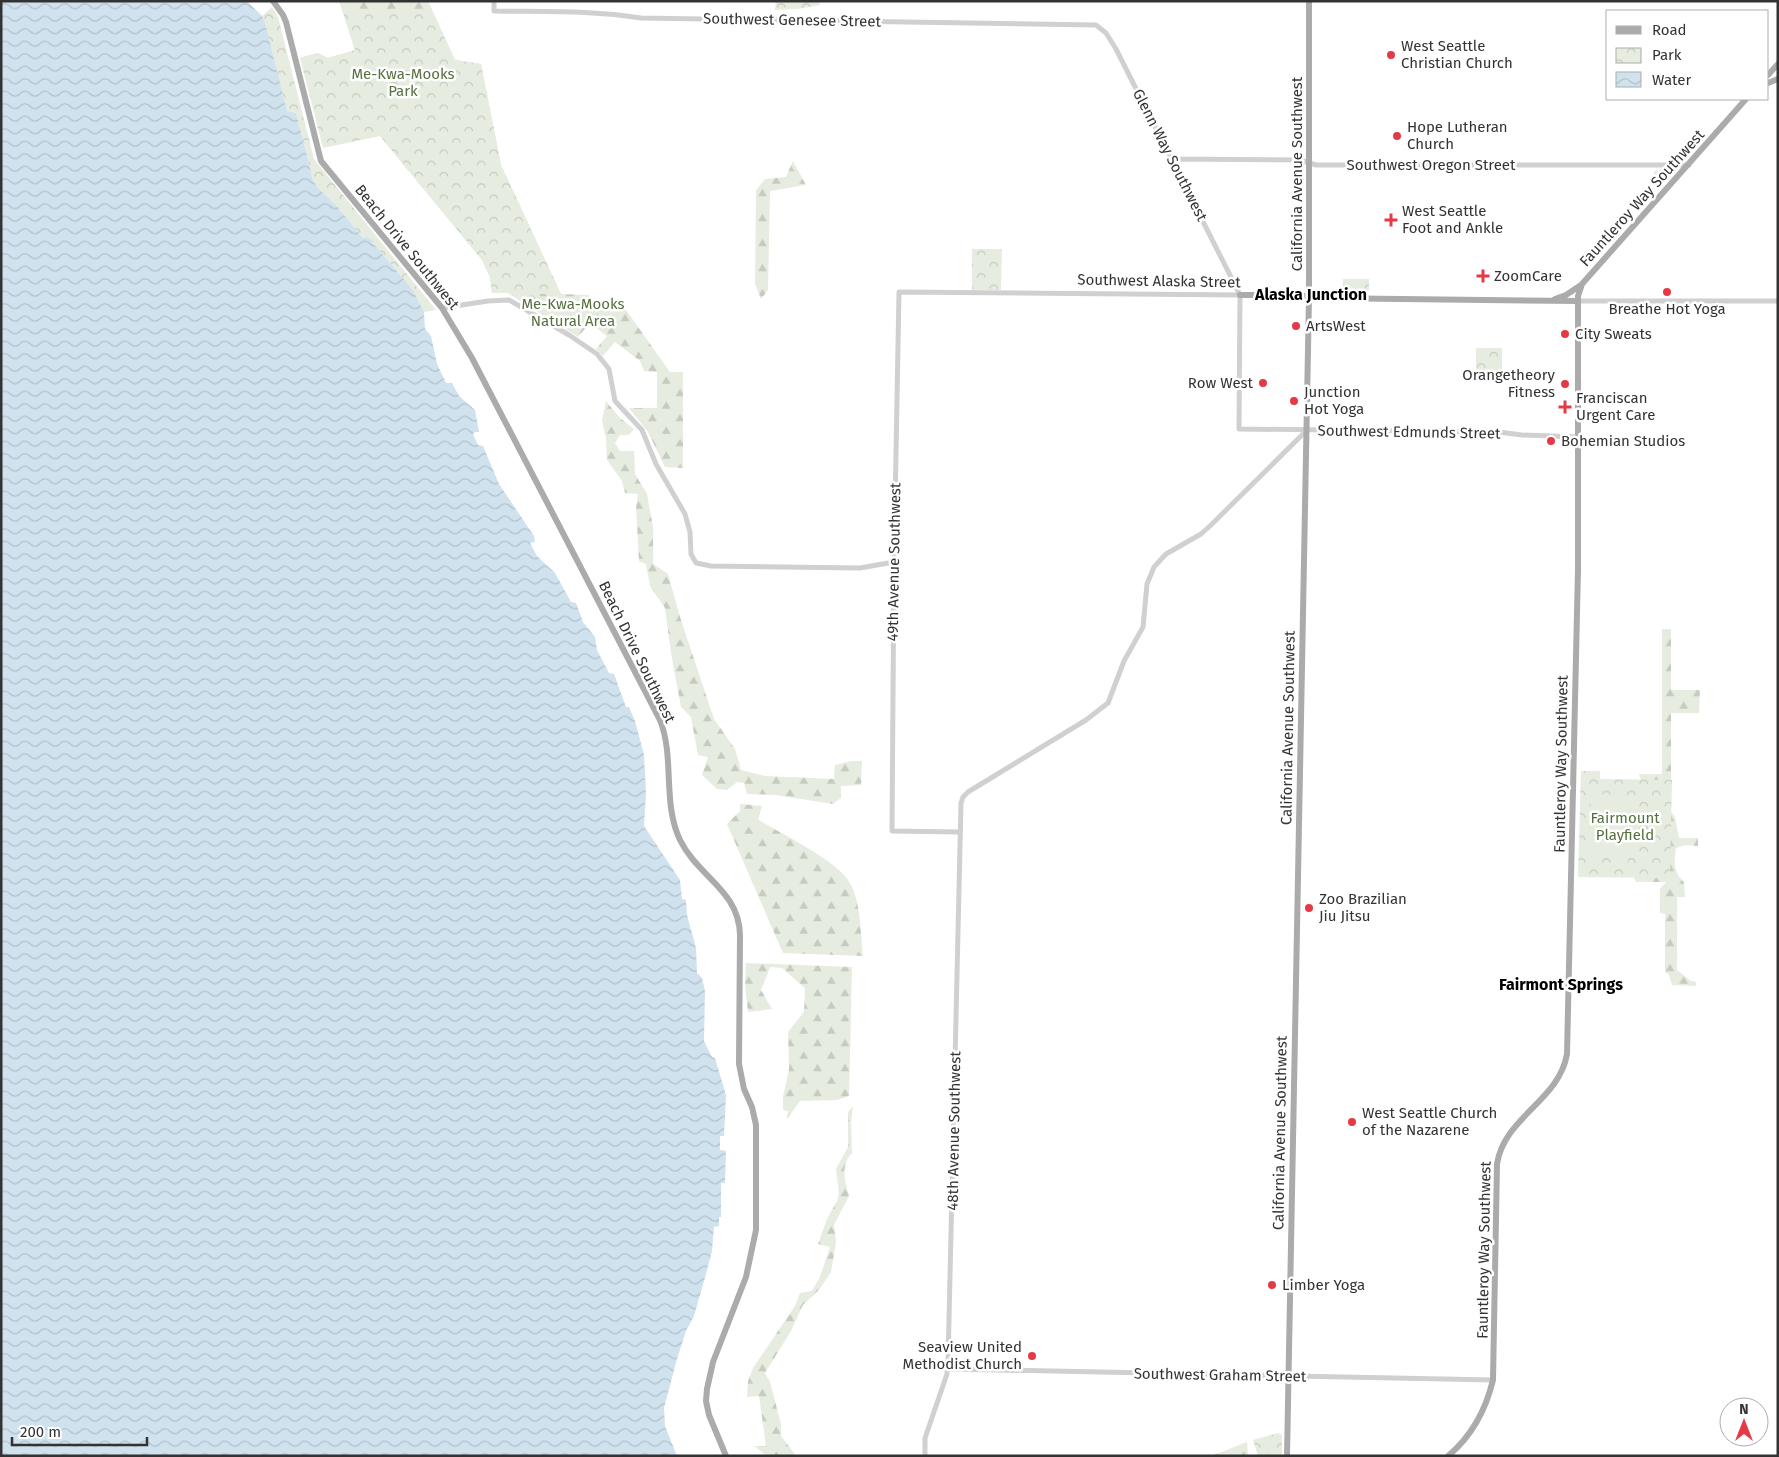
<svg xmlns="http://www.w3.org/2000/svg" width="1779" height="1457" viewBox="0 0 1779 1457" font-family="'Fira Sans',sans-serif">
  <defs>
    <pattern id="forest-firs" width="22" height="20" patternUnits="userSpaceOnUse" patternTransform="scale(1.25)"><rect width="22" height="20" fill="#e6ecdf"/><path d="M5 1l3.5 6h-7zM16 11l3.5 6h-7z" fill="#c6cbc0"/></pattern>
    <pattern id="park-crowns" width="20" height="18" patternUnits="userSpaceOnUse" patternTransform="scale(1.25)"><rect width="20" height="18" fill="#e6ecdf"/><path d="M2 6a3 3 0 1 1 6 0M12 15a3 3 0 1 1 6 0" fill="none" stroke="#c6cbc0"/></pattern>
    <pattern id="water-waves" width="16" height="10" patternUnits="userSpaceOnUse" patternTransform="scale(1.25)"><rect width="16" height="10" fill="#cfe2ee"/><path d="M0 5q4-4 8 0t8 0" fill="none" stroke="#b2c2cd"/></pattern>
  </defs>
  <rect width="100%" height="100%" fill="#fff"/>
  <!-- forest -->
  <path fill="url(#forest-firs)" d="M339 1H428L455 60 481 64 501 165 561 294 589 295V304L621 303 670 372H683V468L665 467 648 432 629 408H657V372L644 371 640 361 615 342 603 356 596 349 607 336 590 323 578 337 508 293H492L490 277 482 260 380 136 373 137 300 58 318 53 328 58 355 50Z
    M793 161 806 185 770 191 768 290 761 299 755 284 756 190 765 179 786 177Z
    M606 401 619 417 634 429 629 435H620L615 443 620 451H634L635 474 647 494 653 527V564L668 574 680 617 714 719 735 749 741 770 765 776 834 779 835 765 851 761H862L861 785 841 786V798L833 804 776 795 747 794 744 783 737 782 727 790 717 789 702 775 708 757 698 755 691 717 681 707 671 653 665 608 650 586 646 564 639 561 636 507 638 494 625 493 622 481 607 460 606 438 602 421Z
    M1662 629H1671V690H1700L1699 713H1671V812L1675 817 1679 838H1698V846L1685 845 1676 848C1674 864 1673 871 1684 882L1685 897H1677V970L1691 981 1696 982V986L1672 985 1669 975 1665 972V914L1660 913V889L1666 882H1636L1634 878 1635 842 1646 795 1639 774H1662Z
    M740 804 762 806 758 820C780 832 836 861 848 880 862 902 860 932 863 956L783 953 727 824 740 811Z
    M746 963 852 967 849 1096 837 1100 800 1101 787 1119 788 1111 783 1110V1097L789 1069 788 1032 804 1012 805 988 782 968 770 967 761 990 772 1009 748 1012 745 985Z
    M853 1106 851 1122 852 1153C840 1166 845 1181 849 1196L834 1225 836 1242 831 1272 819 1290 803 1305 791 1331 765 1373 770 1382 781 1424V1436L794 1453V1456H767L754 1446H766L759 1396 747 1397 748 1381 753 1368 795 1306 800 1293 812 1291 820 1277 830 1247 818 1244 827 1219 837 1201 839 1194 836 1169 848 1147V1112Z
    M1247 1442 1248 1456H1211Z"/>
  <!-- park -->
  <path fill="url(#park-crowns)" d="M776 1H819L820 5 798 9 775 10Z
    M272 7 278 17 314 159 436 310 424 312 413 290 368 237 363 238 336 205 318 188 311 179 309 163 296 113 287 111 262 16Z
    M432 11 455 60 481 64 501 165 561 294H540V313L508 293H492L490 277 482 260 380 136 323 148 300 58 318 53 328 58 355 50 343 12Z
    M1670 170 1671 172 1654 189V171Z
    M972 249H1002L1001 290H972Z
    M1343 279H1369V291H1343Z
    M1476 348H1502V378H1476Z
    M1581 771H1600V779L1672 780 1670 878 1578 877Z
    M1278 1433 1282 1435V1456H1258L1253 1440Z"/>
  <!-- garden -->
  <path fill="#e6ecdf" d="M1591 794 1624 795 1623 844 1629 848 1628 861 1626 864H1614L1609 855 1589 854Z"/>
  <!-- water -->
  <path fill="url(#water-waves)" d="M1 1H247L262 16 265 23 287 111 296 113 309 163 312 179 318 188 336 205 363 238 368 237 413 290 424 312 425 329 431 336 437 364 446 383H452L459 396 475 410 479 432H475L473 434 478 445 483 446 499 484 534 536 535 542 530 543 537 556 555 573 571 602 576 603 583 622 595 637 597 650 609 673 614 674 626 707H629L635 721 644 755 646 793 644 826 680 880 682 899 686 900 687 915 696 948 697 973 702 978 705 991 704 1041 712 1057 715 1058 726 1095 724 1136H720V1150L726 1151 725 1183H721V1217H719V1226L714 1227 712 1251 706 1274 694 1316 686 1331 677 1359 664 1408 665 1426 677 1456H1Z"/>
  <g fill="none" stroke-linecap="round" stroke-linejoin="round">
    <!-- minor -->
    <path stroke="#d0d0d0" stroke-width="5" d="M494 1V11C543 12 592 10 641 18L1096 25 1106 33 1116 49 1240 295 1239 429 1499 432 1522 435 1579 437
      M1172 159 1300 160 1316 165H1689
      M1578 301H1778
      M442 308 488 301 509 300 569 335 597 354 609 369 615 401 642 430 656 464 685 514 690 532 691 554 696 563 711 566 860 568 894 562
      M960 832 892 831 894 562 899 292 1240 295
      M948 1369 1493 1380
      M925 1456V1438L947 1374 948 1362 961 803 963 797 968 792 1086 720 1108 703 1124 661 1143 627 1147 584 1154 567 1166 554 1201 534 1211 525 1306 431"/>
    <!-- major -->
    <path stroke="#ababab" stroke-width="6" d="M273 1 283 15 286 22 321 161 442 308 472 358 660 720C675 758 662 802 680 840 698 877 739 890 740 935L739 1064 744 1089 752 1107 756 1125V1230L746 1277 713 1362 707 1389 706 1401 709 1415 726 1456
      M1768 75 1778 64
      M1768 83 1778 79
      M1240 295H1299L1317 298 1578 301
      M1555 299 1566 295 1581 285
      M1287 1456 1309 297V1
      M1448 1456C1472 1436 1486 1409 1493 1380L1497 1164C1504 1117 1559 1101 1567 1054L1578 569V296L1582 284 1746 99"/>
  </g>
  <!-- markers -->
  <g fill="#e63946" stroke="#fff" stroke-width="2">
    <circle cx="1391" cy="55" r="5"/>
    <circle cx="1397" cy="136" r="5"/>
    <path d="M1388.5 212.5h5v5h5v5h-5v5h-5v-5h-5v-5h5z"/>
    <path d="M1480.5 268.5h5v5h5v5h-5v5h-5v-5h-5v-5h5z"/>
    <circle cx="1667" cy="292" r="5"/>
    <circle cx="1296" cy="326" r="5"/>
    <circle cx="1565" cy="334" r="5"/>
    <circle cx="1263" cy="383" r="5"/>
    <circle cx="1565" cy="384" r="5"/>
    <circle cx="1294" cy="401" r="5"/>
    <path d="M1562.5 399.5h5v5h5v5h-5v5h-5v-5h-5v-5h5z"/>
    <circle cx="1551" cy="441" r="5"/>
    <circle cx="1309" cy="908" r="5"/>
    <circle cx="1352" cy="1122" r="5"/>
    <circle cx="1272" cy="1285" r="5"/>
    <circle cx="1032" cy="1356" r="5"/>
  </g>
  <g text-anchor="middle" stroke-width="5" stroke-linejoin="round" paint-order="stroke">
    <!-- street labels -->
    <g font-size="15" fill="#333" stroke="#fff">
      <text transform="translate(792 20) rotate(1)" y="5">Southwest Genesee Street</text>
      <text transform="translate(1170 155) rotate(63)" y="5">Glenn Way Southwest</text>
      <text x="1431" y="170">Southwest Oregon Street</text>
      <text transform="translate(1297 174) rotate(-90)" y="5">California Avenue Southwest</text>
      <text transform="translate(1642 198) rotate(-48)" y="5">Fauntleroy Way Southwest</text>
      <text transform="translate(407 247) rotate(51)" y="5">Beach Drive Southwest</text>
      <text transform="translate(1159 281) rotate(1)" y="5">Southwest Alaska Street</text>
      <text transform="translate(1409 432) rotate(1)" y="5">Southwest Edmunds Street</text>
      <text transform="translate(894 562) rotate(-89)" y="5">49th Avenue Southwest</text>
      <text transform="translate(637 652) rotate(64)" y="5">Beach Drive Southwest</text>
      <text transform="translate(1288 728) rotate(-89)" y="5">California Avenue Southwest</text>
      <text transform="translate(1561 764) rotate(-89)" y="5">Fauntleroy Way Southwest</text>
      <text transform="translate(954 1131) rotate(-89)" y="5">48th Avenue Southwest</text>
      <text transform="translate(1280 1133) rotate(-89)" y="5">California Avenue Southwest</text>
      <text transform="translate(1484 1250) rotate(-89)" y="5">Fauntleroy Way Southwest</text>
      <text transform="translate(1220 1375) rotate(1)" y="5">Southwest Graham Street</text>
    </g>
    <!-- poi labels -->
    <g font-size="15" fill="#333" stroke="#fff" text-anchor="start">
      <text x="1401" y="51">West Seattle<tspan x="1401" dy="17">Christian Church</tspan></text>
      <text x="1407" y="132">Hope Lutheran<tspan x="1407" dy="17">Church</tspan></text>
      <text x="1402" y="216">West Seattle<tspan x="1402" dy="17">Foot and Ankle</tspan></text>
      <text x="1494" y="281">ZoomCare</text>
      <text x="1667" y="314" text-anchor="middle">Breathe Hot Yoga</text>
      <text x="1306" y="331">ArtsWest</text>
      <text x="1575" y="339">City Sweats</text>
      <text x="1555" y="380" text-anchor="end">Orangetheory<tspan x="1555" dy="17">Fitness</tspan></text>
      <text x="1253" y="388" text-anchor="end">Row West</text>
      <text x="1304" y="397">Junction<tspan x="1304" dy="17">Hot Yoga</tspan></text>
      <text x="1576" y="403">Franciscan<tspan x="1576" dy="17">Urgent Care</tspan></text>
      <text x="1561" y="446">Bohemian Studios</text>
      <text x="1319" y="904">Zoo Brazilian<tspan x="1319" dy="17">Jiu Jitsu</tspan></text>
      <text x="1362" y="1118">West Seattle Church<tspan x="1362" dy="17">of the Nazarene</tspan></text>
      <text x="1282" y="1290">Limber Yoga</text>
      <text x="1022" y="1352" text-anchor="end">Seaview United<tspan x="1022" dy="17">Methodist Church</tspan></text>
    </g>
    <!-- park labels -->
    <g font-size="15" fill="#56703f" stroke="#fff">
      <text x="403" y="79">Me-Kwa-Mooks<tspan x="403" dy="17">Park</tspan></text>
      <text x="573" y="309">Me-Kwa-Mooks<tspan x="573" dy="17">Natural Area</tspan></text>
      <text x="1625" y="823">Fairmount<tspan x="1625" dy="17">Playfield</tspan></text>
    </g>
    <!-- neighbourhood labels -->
    <g font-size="16" font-weight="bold" fill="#000" stroke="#fff">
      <text x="1311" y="300">Alaska Junction</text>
      <text x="1561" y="990">Fairmont Springs</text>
    </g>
  </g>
  <!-- border -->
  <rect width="1779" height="1457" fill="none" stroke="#333333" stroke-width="5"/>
  <!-- legend -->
  <rect x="1606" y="10" width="162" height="90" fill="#ffffff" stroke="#adadad"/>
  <rect x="1616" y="26" width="25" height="8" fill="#ababab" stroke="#adadad"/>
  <text x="1652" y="35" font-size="15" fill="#333333">Road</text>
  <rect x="1616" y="48" width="25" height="15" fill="url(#park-crowns)" stroke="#adadad"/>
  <text x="1652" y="60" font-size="15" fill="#333333">Park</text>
  <rect x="1616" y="72" width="25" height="15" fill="url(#water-waves)" stroke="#adadad"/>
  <text x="1652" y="85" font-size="15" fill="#333333">Water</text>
  <!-- north arrow -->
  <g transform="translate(1744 1422)"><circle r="24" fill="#ffffff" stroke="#adadad"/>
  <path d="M0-4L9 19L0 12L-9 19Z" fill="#e63946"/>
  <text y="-8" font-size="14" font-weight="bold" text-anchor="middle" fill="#333333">N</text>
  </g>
  <!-- scale -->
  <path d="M12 1437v8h135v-8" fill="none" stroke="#333333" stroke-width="2.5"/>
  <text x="20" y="1437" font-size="15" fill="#333333" stroke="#ffffff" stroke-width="4" paint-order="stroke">200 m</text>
</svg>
